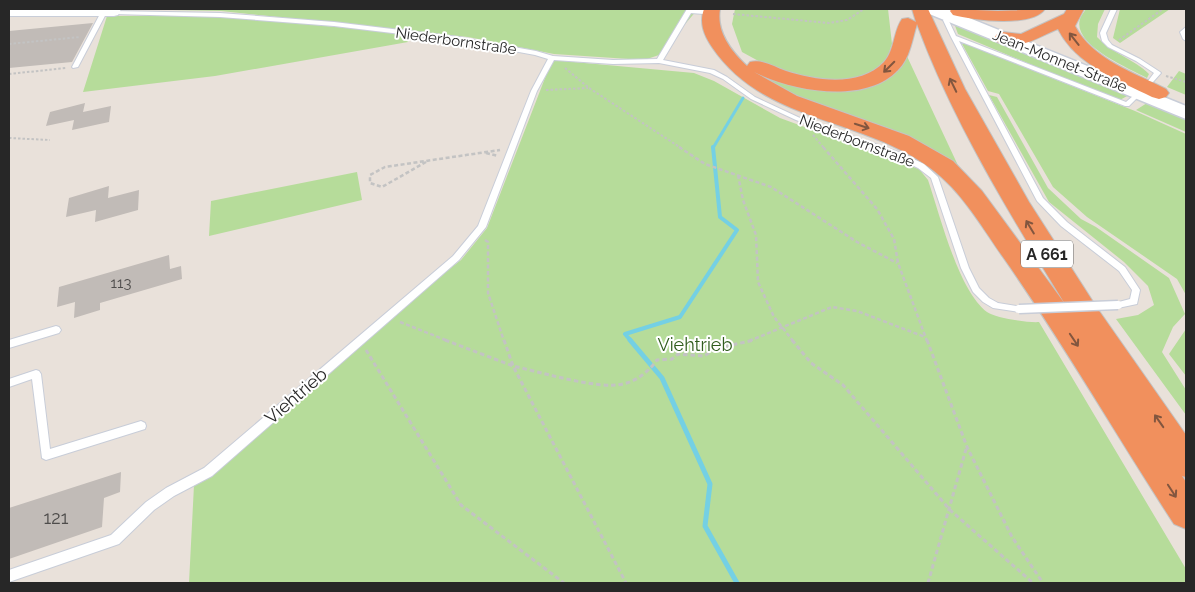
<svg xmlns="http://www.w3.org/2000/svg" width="1195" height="592" viewBox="0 0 1195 592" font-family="Raleway,sans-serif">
  <rect width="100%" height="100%" fill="#e9e1da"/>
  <!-- green -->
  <path fill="#b6dc9a" d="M124 9H698L674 37 662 54 644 60 554 54 468 37 221 11Z
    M735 9H888L892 44 886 61 873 72 853 80 828 81 777 71 742 52 732 24Z
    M1086 9H1105L1098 24 1097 37C1113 54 1134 59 1149 74L1147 78C1128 68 1072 45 1080 19 1081 16 1084 12 1086 9Z
    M1120 9H1170L1120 43 1113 38Z
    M107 16H219L412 34 408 42 215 76 83 92Z
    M954 23 1129 95 1118 101 958 34Z
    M961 42 1135 111 1186 134V295L1177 279 1087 217 1053 187 999 94 988 91Z
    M905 52 962 174 779 91 746 68 862 87Z
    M552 60 694 73 714 81 780 118 919 169 928 180C940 215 958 290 987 312 995 318 1029 323 1039 322L1186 569V583H189L194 485 387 317 461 260 487 228Z
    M1179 71 1186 74V95L1167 87Z
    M989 95 997 97 1048 188 1081 219 1096 227 1169 278 1185 314 1173 327 1162 352 1186 390V415L1116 319 1138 315 1154 305 1148 286 1124 262 1049 202Z
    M1147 103 1186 119V132L1136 110Z
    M357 172 362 200 209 236 211 201Z
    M1186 329V376L1169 354Z"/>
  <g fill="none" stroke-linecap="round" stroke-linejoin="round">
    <!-- stream-far2 -->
    <path stroke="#74d0e4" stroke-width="3" d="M713 148 743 98"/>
    <!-- stream-far1 -->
    <path stroke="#74d0e4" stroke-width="4" d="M631 341 625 334 680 317 737 230 720 217 713 147"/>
    <!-- stream -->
    <path stroke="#74d0e4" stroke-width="5" d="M630 340 662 378 710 484 705 526 737 583"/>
  </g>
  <!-- building -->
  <path fill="#c1bbb7" d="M93 23 72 62 9 68V31Z
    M85 103 83 112 111 106 109 122 72 130 74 120 46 126 50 112Z
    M109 186 108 198 139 190 138 210 95 222 96 210 66 217 69 198Z
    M169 255 170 269 181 266 182 279 100 303V310L74 318 75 302 57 307 59 287Z
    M121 472 120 492 104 498 102 527 9 559V508Z"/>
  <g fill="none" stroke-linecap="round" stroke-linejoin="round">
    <!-- lane casing -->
    <g stroke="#c8cdd8" stroke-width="2">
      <path id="lane" d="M687 9 704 10 707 12 704 14 691 13 663 60 714 70 727 77 755 97 800 118 901 153 924 164 938 177 969 268 979 288 989 298 998 303 1022 307 1023 309 1022 311 1019 312 993 308 983 302 973 292 961 268 931 178 918 168 895 157 796 120 751 99 723 79 710 73 659 63 613 64 554 60 537 91 486 227 459 260 212 476 174 496 154 510 119 544 9 582V570L111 535 146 502 166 488 204 468 453 256 478 226 531 91 548 59 535 55 459 41 334 26 220 17 114 14 111 12 112 11 220 13 334 22 459 37 536 51 553 56 613 60 657 59Z
        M1111 9H1117L1106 33 1108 40 1112 45 1140 59 1160 72 1161 73 1153 82 1148 81 1154 73 1136 61 1108 47 1102 41 1100 33Z
        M104 10 107 12 78 67 73 68 72 67 101 12Z
        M944 19H948L956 36 1126 102 1133 96H1137L1138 97 1129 106H1125L959 41 1043 198 1067 222 1125 267 1140 290 1137 304 1118 308 1115 307 1114 305 1115 303 1130 299 1132 290 1119 271 1061 226 1037 201 951 37 943 20Z
        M1186 27V41L1183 39 1180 32Z
        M56 326 59 327 61 330 59 333 9 348V340Z
        M36 370 39 371 41 374 50 449 141 421 145 423 146 426 145 429 46 460 42 458 32 379 9 387V379Z"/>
    </g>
    <!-- street casing -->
    <g stroke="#c8cdd8" stroke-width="2">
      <path id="street" d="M9 9H121L118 15 114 16H9Z"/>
    </g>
    <!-- secondary casing -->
    <g stroke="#c8cdd8" stroke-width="3">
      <path id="secondary" d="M925 9H947L1186 106V119L927 13Z"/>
    </g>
    <!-- highway casing -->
    <g stroke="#c3c3c3" stroke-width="2">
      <path id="highway" d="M704 9H720C716 32 731 51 747 66L750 62C763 59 774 67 786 71 816 81 861 87 884 62 895 50 893 32 902 19L908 18 916 22 912 9H928L965 89 1029 202 1097 308 1186 435V477L1182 476 1186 482V529L1174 524C1116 435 1064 344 1003 257 979 223 959 186 923 163 854 117 762 121 712 47 704 35 699 23 704 9ZM917 24C953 122 1010 214 1065 304L982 191 953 161 909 136 797 96 754 72C792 91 865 105 898 70 910 58 912 40 917 24Z
        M952 9 998 11 1045 9C1032 28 972 20 953 15L950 11Z
        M1067 9H1084L1075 26C1092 59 1135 73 1166 89L1169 93 1166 97 1159 99 1152 97C1118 80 1076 65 1058 29 1033 39 1026 49 997 42L994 38 997 34 1003 32 1021 34 1064 14Z"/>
    </g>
    <!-- path-far2 -->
    <path stroke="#c3c3c3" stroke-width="2" stroke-dasharray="2.5 2" stroke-linecap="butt" d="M733 14 829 23 847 20 864 9
      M1119 40 1163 9
      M9 44 80 37
      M565 68 589 88 681 148
      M9 74 66 68
      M1166 76 1186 82
      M546 90 588 88
      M813 135 824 148
      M9 138 50 140"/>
    <!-- path-far1 -->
    <path stroke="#c3c3c3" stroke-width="2.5" stroke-dasharray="4 2.5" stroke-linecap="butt" d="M679 147 705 164 771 187 857 242 897 263
      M823 147 877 209 894 239 898 263 927 341
      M486 153 498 156
      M426 162 382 187 370 183V175L385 167 500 150
      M738 175 743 200 756 235 758 282 774 317 793 341
      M485 240 488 242V293L504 341
      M400 322 448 341
      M749 341 832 307 857 311 925 337"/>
    <!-- path -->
    <path stroke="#c3c3c3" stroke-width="3" stroke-dasharray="4.5 3" stroke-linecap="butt" d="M445 340 513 366 626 583
      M504 340 513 366C540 372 599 390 623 384 637 381 649 371 657 360L672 359 678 354 704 356 717 348 755 340
      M792 340 811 363 843 385 950 510 1033 583
      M927 340 967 447 1012 537 1043 583
      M366 350 461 505 564 583
      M928 583 966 449"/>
    <!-- lane -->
    <use href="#lane" fill="#fff" fill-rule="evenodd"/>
    <!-- street -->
    <use href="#street" fill="#fff" fill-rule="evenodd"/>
    <!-- secondary -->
    <use href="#secondary" fill="#fff" fill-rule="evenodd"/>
    <!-- highway -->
    <use href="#highway" fill="#f1905d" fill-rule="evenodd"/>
    <!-- lane-bridge casing -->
    <g stroke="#c8cdd8" stroke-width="11" stroke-linecap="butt">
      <path id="lane-bridge" d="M1019 309 1118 305"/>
    </g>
    <!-- lane-bridge -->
    <use href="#lane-bridge" stroke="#fff" stroke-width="8"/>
  </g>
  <!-- one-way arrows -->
  <defs><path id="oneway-shaft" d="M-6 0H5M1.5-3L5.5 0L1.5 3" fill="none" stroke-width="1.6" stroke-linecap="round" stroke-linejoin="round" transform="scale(1.25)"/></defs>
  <g stroke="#82563f">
    <use href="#oneway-shaft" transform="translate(1074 39) rotate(-128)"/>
    <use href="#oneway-shaft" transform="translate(889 67) rotate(135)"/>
    <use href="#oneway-shaft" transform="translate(953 85) rotate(-116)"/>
    <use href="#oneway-shaft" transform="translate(862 126) rotate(18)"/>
    <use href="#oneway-shaft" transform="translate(1030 227) rotate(-121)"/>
    <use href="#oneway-shaft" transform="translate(1074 340) rotate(56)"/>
    <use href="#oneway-shaft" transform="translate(1159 421) rotate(-125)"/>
    <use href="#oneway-shaft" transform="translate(1172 491) rotate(57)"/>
  </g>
  <g text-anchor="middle" stroke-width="4" stroke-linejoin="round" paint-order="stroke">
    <!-- far-street labels -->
    <g font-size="15" fill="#272727" stroke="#fff">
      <text transform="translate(456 41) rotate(8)" y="5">Niederbornstraße</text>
      <text transform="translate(1060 61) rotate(22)" y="5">Jean-Monnet-Straße</text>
      <text transform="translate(857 141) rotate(21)" y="5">Niederbornstraße</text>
    </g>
    <!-- number labels -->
    <g font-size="15" fill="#4e4c4b">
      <text x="121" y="288">113</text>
    </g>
    <!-- shield labels -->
    <rect fill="#fff" stroke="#686868" stroke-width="1" x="1021" y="240.5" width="52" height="27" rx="4"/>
    <g font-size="16" font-weight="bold" fill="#272727">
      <text x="1047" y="260">A 661</text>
    </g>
    <!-- park labels -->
    <g font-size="18" fill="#315d1f" stroke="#fff">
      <text x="695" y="351">Viehtrieb</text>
    </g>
    <!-- street labels -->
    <g font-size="18" fill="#272727" stroke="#fff">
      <text transform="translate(296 396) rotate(-41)" y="6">Viehtrieb</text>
    </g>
    <!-- near-number labels -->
    <g font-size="18" fill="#4e4c4b">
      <text x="56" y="524">121</text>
    </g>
  </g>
  <!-- border -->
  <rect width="1195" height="592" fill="none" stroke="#272727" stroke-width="20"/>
</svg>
